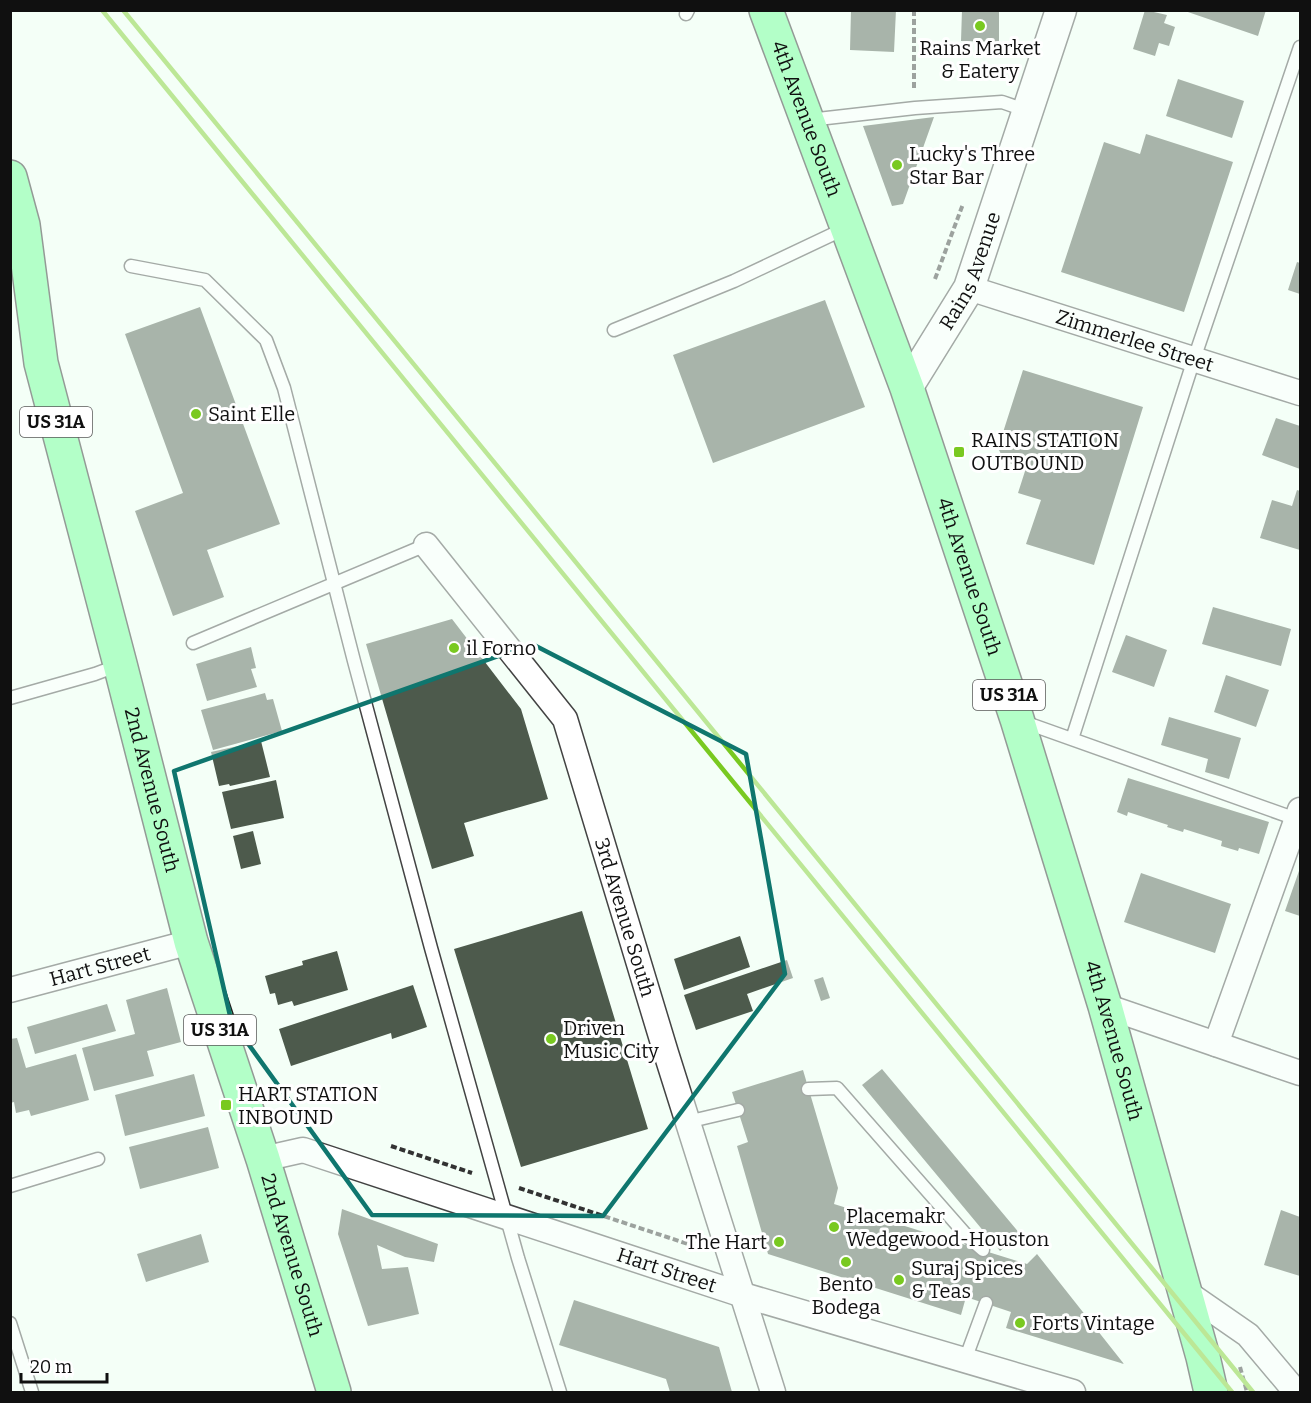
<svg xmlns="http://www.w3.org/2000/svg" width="1311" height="1403" viewBox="0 0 1311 1403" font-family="Bitter,serif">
  <rect width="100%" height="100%" fill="#f4fff7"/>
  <!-- building -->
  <path fill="#4d5a4c" d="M851 10H896L894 52 850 50Z
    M962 10H999V42L961 41Z
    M1145 10 1167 15 1164 23 1175 27 1169 46 1159 43 1155 56 1133 49Z
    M1182 10H1266L1258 36Z
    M1178 79 1244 101 1232 138 1166 116Z
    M934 117 903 204 892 206 863 126Z
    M1146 134 1233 162 1184 312 1061 272 1104 142 1140 154Z
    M1297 262 1300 263V294L1288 290Z
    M825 300 865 407 713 463 673 355Z
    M200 307 280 524 207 550 224 597 173 616 135 511 183 493 125 334Z
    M1023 370 1143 407 1094 565 1026 544 1041 500 1018 493 1026 468 1005 462 998 448Z
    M1276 418 1300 426V469L1262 455Z
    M1297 490 1300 491V550L1260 538 1272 500 1292 506Z
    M1213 607 1291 629 1281 666 1202 644Z
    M452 619 521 709 548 799 464 823 474 856 432 869 366 644Z
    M1126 635 1167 650 1154 687 1112 672Z
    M251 647 256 668 251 669 257 687 207 701 196 664Z
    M1226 675 1269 690 1256 727 1214 712Z
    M265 693 267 700 273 699 282 731 213 750 201 710Z
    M1169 717 1241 738 1229 779 1205 772 1208 759 1161 745Z
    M261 741 270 777 230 786 229 784 219 786 211 752Z
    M1128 778 1269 822 1259 854 1239 848 1238 851 1221 846 1222 841 1184 829 1183 832 1167 827 1168 825 1128 812 1127 816 1117 812Z
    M276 780 284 818 231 829 222 792Z
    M253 831 261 864 241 869 233 836Z
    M1300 868V916L1285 911Z
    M1141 873 1231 904 1215 953 1124 922Z
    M582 911 648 1129 521 1167 454 949Z
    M740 936 750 967 684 990 674 959Z
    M337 951 348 990 294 1006 292 1001 278 1005 275 993 270 994 265 976 303 965 302 961Z
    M787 960 793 978 747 994 753 1011 696 1030 684 995Z
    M823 977 830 998 821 1001 814 980Z
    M413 985 427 1027 392 1039 391 1033 291 1066 279 1029Z
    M167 988 181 1042 147 1051 154 1076 94 1091 82 1048 135 1034 126 1000Z
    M107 1004 116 1031 35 1054 27 1027Z
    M17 1038 26 1068 76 1054 89 1100 31 1116 29 1110 16 1113 14 1102 10 1103V1039Z
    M882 1069 1020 1234 1000 1251 862 1085Z
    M803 1070 838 1188 834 1204 1027 1264 1037 1254 1124 1364 1006 1328 1011 1312 966 1297 961 1315 768 1254 737 1146 748 1142 732 1092Z
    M194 1074 205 1116 125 1136 115 1095Z
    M208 1127 219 1168 140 1189 129 1147Z
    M342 1209 438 1244 434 1262 405 1257 377 1245 382 1269 408 1267 419 1314 368 1326 338 1234Z
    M1281 1210 1300 1217V1276L1264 1265Z
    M201 1234 209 1262 146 1282 137 1254Z
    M574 1300 719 1347 732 1392H670L666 1379 559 1345Z"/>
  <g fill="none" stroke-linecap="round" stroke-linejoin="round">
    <!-- service casing -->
    <g stroke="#434343" stroke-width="15">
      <path id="service" d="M686 14 688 10
        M809 120 915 108 1002 102 1028 111
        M131 266 205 280 266 340 284 388 354 661 431 948 518 1258 560 1392
        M614 330 734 281 846 228
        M193 643 426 545
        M10 698 95 674 119 665
        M1021 721 1299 820
        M1072 739 1194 359 1300 47
        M808 1089 837 1088 967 1236 983 1250
        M687 1122 738 1110
        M10 1186 98 1159
        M10 1323 32 1392
        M965 1360 986 1303"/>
    </g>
    <!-- minor casing -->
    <g stroke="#434343" stroke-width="27">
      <g id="minor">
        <path id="s1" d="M969 288 1300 393"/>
        <path id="s2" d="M426 545 565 719 666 1053 773 1392"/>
        <path id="s3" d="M10 990 191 942"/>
        <path d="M1105 1006 1300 1073"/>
        <path d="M1216 1044 1300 810"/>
        <path id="s4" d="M263 1159 303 1150 743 1295 1073 1392"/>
        <path d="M1183 1290 1248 1335 1296 1392"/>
      </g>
    </g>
    <!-- tertiary casing -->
    <g stroke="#434343" stroke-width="33">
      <g id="tertiary">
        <path id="s5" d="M907 388 969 288 1061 10"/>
      </g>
    </g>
    <!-- primary casing -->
    <g stroke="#212121" stroke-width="36">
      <g id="primary">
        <path id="s6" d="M766 10 907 388 1017 719 1105 1006 1203 1357 1211 1392"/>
        <path id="s7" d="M10 177 23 225 41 363 120 664 191 942 263 1159 334 1392"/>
      </g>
    </g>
    <!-- path -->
    <path stroke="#323232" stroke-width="4" stroke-dasharray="6 3" stroke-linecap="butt" d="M914 10V89
      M935 279 963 204
      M391 1146 472 1173
      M519 1188 691 1245 696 1237
      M1240 1367 1247 1392"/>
    <!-- service -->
    <use href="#service" stroke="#fff" stroke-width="12"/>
    <!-- minor -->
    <use href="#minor" stroke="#fff" stroke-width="24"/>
    <!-- tertiary -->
    <use href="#tertiary" stroke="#fff" stroke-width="30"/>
    <!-- primary -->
    <use href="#primary" stroke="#64fe8f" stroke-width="33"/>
    <!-- rail -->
    <path stroke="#79c920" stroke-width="4.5" d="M102 10 1232 1392
      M123 10 512 484 1253 1392"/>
  </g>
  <!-- marked area -->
  <path d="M0 0H1311V1403H0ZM532 644 746 754 785 974 603 1216 372 1215 231 1020 174 771Z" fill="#f4fff7" fill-opacity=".55" fill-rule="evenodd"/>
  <path fill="none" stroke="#0f766e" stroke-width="4.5" stroke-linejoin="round" d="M532 644 746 754 785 974 603 1216 372 1215 231 1020 174 771Z"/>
  <!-- markers -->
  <g fill="#79c920" stroke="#fff" stroke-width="2">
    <circle cx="980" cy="26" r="6"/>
    <circle cx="897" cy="165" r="6"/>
    <circle cx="196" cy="414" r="6"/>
    <rect x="953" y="446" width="12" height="12" rx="3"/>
    <circle cx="454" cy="648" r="6"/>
    <circle cx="551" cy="1039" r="6"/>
    <rect x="220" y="1099" width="12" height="12" rx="3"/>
    <circle cx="834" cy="1227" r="6"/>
    <circle cx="779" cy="1242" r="6"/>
    <circle cx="846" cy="1262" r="6"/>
    <circle cx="899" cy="1280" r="6"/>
    <circle cx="1020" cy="1323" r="6"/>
  </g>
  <g text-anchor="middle" stroke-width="6" stroke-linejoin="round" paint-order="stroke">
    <!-- shield labels -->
    <g fill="#fff" stroke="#585858" stroke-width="1.5">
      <rect x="20" y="407" width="72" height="30" rx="4.5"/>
      <rect x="973" y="680" width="72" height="30" rx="4.5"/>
      <rect x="184" y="1015" width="72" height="30" rx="4.5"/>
    </g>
    <g font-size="18" font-weight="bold" fill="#101010">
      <text x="56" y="428">US 31A</text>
      <text x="1009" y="701">US 31A</text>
      <text x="220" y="1036">US 31A</text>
    </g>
    <!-- poi labels -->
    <g font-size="20" fill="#101010" stroke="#fff" text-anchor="start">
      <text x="980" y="55" text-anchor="middle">Rains Market<tspan x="980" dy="23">&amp; Eatery</tspan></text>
      <text x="909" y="161">Lucky's Three<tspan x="909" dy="23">Star Bar</tspan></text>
      <text x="208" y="421">Saint Elle</text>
      <text x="971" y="447">RAINS STATION<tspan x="971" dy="23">OUTBOUND</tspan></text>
      <text x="466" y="655">il Forno</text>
      <text x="563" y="1035">Driven<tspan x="563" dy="23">Music City</tspan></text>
      <text x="238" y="1101">HART STATION<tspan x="238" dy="23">INBOUND</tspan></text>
      <text x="846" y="1223">Placemakr<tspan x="846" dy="23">Wedgewood-Houston</tspan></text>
      <text x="767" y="1249" text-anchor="end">The Hart</text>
      <text x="911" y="1275">Suraj Spices<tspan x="911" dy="23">&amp; Teas</tspan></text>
      <text x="846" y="1291" text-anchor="middle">Bento<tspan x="846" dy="23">Bodega</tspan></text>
      <text x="1032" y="1330">Forts Vintage</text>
    </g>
    <!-- street labels -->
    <g font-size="20" fill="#101010" stroke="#fff">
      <text dy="7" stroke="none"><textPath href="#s6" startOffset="116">4th Avenue South</textPath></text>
      <text dy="7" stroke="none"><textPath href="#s5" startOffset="134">Rains Avenue</textPath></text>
      <text dy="7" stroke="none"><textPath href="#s1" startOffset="174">Zimmerlee Street</textPath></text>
      <text dy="7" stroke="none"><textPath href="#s6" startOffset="602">4th Avenue South</textPath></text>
      <text dy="7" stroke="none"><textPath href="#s7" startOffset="630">2nd Avenue South</textPath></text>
      <text dy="7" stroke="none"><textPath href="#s2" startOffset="430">3rd Avenue South</textPath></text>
      <text dy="7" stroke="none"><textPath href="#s3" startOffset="93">Hart Street</textPath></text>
      <text dy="7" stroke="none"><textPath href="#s6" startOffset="1088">4th Avenue South</textPath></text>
      <text dy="7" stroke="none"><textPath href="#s7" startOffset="1116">2nd Avenue South</textPath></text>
      <text dy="7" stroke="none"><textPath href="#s4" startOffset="424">Hart Street</textPath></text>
    </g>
  </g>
  <!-- border -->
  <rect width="1311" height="1403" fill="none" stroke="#101010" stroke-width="24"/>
  <!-- scale -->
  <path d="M21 1373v9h86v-9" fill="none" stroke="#101010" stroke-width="3"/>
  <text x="30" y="1373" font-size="18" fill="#101010" stroke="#ffffff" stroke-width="4.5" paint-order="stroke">20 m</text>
</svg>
